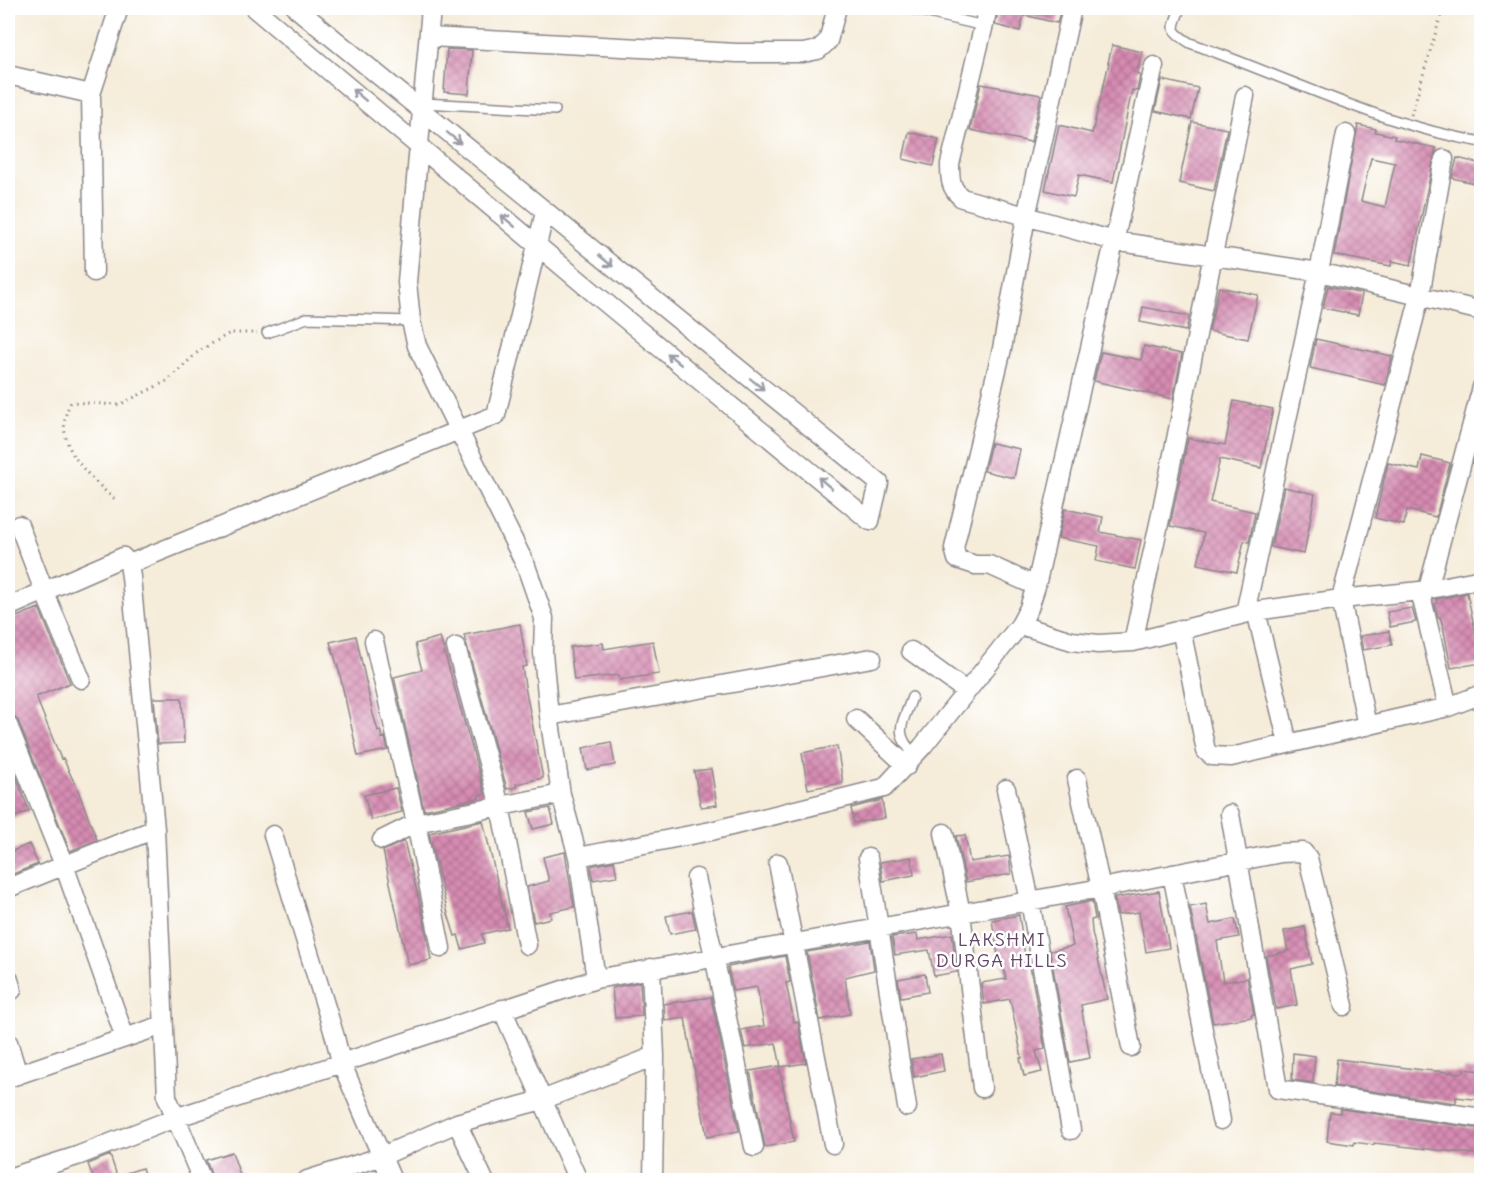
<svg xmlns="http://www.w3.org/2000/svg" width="1489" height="1188" viewBox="0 0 1489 1188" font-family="Delius,sans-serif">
  <defs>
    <pattern id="building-cross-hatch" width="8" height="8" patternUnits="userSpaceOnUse" patternTransform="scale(1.5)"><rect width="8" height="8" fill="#d78cb2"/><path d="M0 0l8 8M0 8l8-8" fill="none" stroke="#ae7292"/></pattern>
  </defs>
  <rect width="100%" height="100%" fill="#fff"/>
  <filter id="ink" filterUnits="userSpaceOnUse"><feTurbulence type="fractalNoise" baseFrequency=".0167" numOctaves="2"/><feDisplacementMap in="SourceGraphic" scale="12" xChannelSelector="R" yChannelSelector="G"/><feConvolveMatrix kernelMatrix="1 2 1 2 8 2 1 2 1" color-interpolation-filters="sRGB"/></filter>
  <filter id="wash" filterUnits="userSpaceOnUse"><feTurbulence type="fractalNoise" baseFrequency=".008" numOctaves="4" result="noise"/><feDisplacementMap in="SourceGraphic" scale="24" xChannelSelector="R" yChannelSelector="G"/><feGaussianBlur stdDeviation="1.35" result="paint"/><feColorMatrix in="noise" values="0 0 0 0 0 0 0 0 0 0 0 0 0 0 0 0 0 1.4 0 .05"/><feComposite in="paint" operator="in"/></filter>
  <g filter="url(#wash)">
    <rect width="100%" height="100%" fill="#f5ecd9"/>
    <g id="blocks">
      <!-- building -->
      <path fill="url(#building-cross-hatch)" fill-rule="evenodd" d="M999 8 1013 11V8H1061L1057 23 1024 15 1020 31 995 25Z
        M1112 45 1142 52 1137 73 1140 76 1137 91 1132 90 1113 182 1079 175 1074 197 1045 190 1059 125 1092 133 1109 63H1108Z
        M447 49 472 50 469 94 444 92Z
        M1162 80 1198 88 1191 119 1155 111Z
        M981 84 1041 95 1031 142 970 130Z
        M1192 122 1227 129 1214 191 1179 183Z
        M1358 125 1376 129 1375 132 1395 136 1394 139 1436 148 1411 265 1392 261 1391 266 1334 255ZM1371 158 1395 163 1385 207 1361 201Z
        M909 132 939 139 933 166 903 159Z
        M1457 158 1482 164V185L1452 178Z
        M1328 286 1362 294 1358 315 1323 308Z
        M1219 287 1258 295 1248 339 1209 331Z
        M1143 307 1189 316 1186 331 1140 322Z
        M1316 339 1392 356 1385 385 1310 368Z
        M1144 346 1182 354 1173 399 1094 381 1101 352 1141 360Z
        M1234 401 1273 409 1261 468 1220 459 1210 502 1255 512 1249 542 1244 541 1237 572 1198 564 1204 533 1170 526 1188 438 1225 445Z
        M991 443 1020 449 1014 478 984 471Z
        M1422 456 1450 463 1436 517 1407 510 1404 525 1375 518 1388 463 1419 470Z
        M1284 487 1315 494 1304 554 1271 547Z
        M1065 509 1103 517 1100 532 1141 540 1135 569 1096 561 1099 546 1058 538Z
        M1467 593 1482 663 1451 668 1443 626 1440 617H1438L1435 604 1437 603 1436 599Z
        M39 608 70 683 36 697 61 759 63 758 73 780H74L97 840 70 851 18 721 14 716 8 714V620Z
        M1412 608 1416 622 1390 627 1387 612Z
        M520 624 527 666 522 667 526 692 543 778 516 784 517 787 507 789 464 635Z
        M1389 631 1392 645 1363 650 1360 636Z
        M356 636 373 714 378 731 380 730 382 738 385 737 388 750 358 756 339 671 330 642Z
        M440 637 485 794 479 795V798L424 810 394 677 422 670 415 644Z
        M653 641 659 674 620 680 619 675 574 680 570 647 603 643 604 649Z
        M154 698H182L184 743 158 744Z
        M611 742 615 765 587 770 583 748Z
        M837 746 843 783 808 789 802 753Z
        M8 754 29 811 8 820Z
        M711 769 717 805 701 807 694 771Z
        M396 788 402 812 371 820 364 795Z
        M882 800 885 818 854 823 851 808Z
        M550 808 554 824 533 829 528 812Z
        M483 821 508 928 482 934 484 943 462 949 458 935 455 936 448 914 429 833Z
        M965 835 970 862 1009 856 1011 874 966 882 956 836Z
        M404 841 424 920 431 960 408 965 383 851Z
        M29 844 38 864 8 876V853Z
        M565 852 574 907 550 912 551 918 534 922 527 887 549 881 543 857Z
        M911 857 914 875 883 881 880 862Z
        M614 861 617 876 593 880 591 866Z
        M1159 891 1169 948 1146 952 1139 912 1118 915 1114 898Z
        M1092 901 1095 919 1091 920 1092 932 1107 999 1081 1005 1090 1058 1070 1062 1050 951 1073 946 1065 907Z
        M1206 904 1210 924 1235 919 1239 937 1217 941 1223 982 1247 978 1254 1014 1251 1015 1252 1017 1213 1023 1190 907Z
        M692 911 696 929 670 934 666 916Z
        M1019 915 1025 956 1028 955 1045 1049 1036 1051 1042 1072 1024 1076 1020 1058H1022L1010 999 984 1004 981 983 1006 979 1001 955 998 956 992 920Z
        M1305 927 1312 964 1291 969 1297 1005 1276 1009 1266 956 1288 951 1284 931Z
        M917 934 918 940 952 934 957 972 934 976 929 950 895 955 892 937Z
        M870 941 874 970 845 977 850 1014 820 1020 807 952Z
        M785 956 790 982 786 983 794 1022H798L806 1063 781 1067 776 1043 745 1048 741 1030 764 1026 757 987 733 991 728 967Z
        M925 974 928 992 901 997 898 979Z
        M640 982 642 1016 615 1018 612 988Z
        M711 997 739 1131 707 1137 685 1018 665 1021 664 1004Z
        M1293 1053 1315 1056 1313 1083 1292 1080Z
        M941 1054 944 1071 914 1077 911 1059Z
        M1337 1059 1423 1070 1463 1073 1464 1069 1482 1071V1100L1456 1097V1103L1334 1086Z
        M779 1066 794 1142 765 1147 750 1071Z
        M1341 1109 1482 1129V1155L1374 1143V1145L1354 1142V1145L1327 1141 1330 1112 1340 1113Z
        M232 1152 240 1175 222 1180H213L206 1160Z
        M110 1155 117 1176 142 1168 146 1180H94L88 1164Z"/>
    </g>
  </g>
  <g filter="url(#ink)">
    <use href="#blocks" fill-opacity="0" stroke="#8c878a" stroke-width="1.5"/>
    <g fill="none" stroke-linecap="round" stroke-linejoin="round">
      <!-- lane casing -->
      <g stroke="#8c878a" stroke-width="12">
        <path id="lane" d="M907 8 984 26
          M1180 8C1173 30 1168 29 1190 43 1287 77 1380 125 1482 142
          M423 103 555 110
          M267 333 307 318 411 321
          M912 697C903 724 892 732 915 755"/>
      </g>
      <!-- street casing -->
      <g stroke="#8c878a" stroke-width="21">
        <path id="street" d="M254 8 600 298 870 521 879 483 296 8
          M431 8 407 282 411 321 417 346 526 566 544 618 543 653 549 716 561 794 578 857 596 979
          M988 8 950 164C950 179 950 188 962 198L1114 241 1319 272 1482 311
          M429 37 737 53H803L818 50 828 41 837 8
          M8 75 91 94
          M94 272 91 94 119 8
          M19 525 44 591 81 679
          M129 564 496 415 545 212
          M1036 586 989 565H975L957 559 954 548 1002 349 1026 217 1072 8
          M1428 589 1482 387
          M1420 591 1448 707
          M8 607 123 557 129 564 131 577 155 829 167 1097 202 1180
          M1256 611 1288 743
          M1245 613 1319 272 1346 134
          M1020 625 1072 641 1098 644 1133 642 1256 611 1341 599 1420 591 1482 579
          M1181 629 1206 751 1212 756 1231 757 1448 707 1482 694
          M374 641 416 823 441 948
          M1133 642 1160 519 1245 96
          M456 647 500 806 527 945
          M911 651 966 691
          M549 716 872 658
          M856 719 907 766
          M8 725 64 865 125 1038
          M1367 726 1341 599 1420 296 1444 159
          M1077 779 1101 888 1131 1047
          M1006 789 1030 901 1071 1130
          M1230 814 1278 1089 1482 1118
          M944 833 961 913 982 1088
          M273 835 335 1037 341 1062 392 1180
          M382 840 416 823 561 794
          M578 857 711 831 884 788 922 747 1020 625 1029 608 1036 586 1154 66
          M868 858 907 1107
          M778 863 833 1144
          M1172 874 1221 1120
          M696 878 714 956 754 1147
          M8 888 155 829
          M651 968 655 1056 653 1180
          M8 977 12 990
          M502 1009 578 1180
          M8 1042 18 1075
          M8 1078 163 1025
          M457 1123 484 1180
          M8 1178 77 1156 175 1118 596 979 1101 888 1281 853 1303 852 1308 858 1344 1006
          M307 1180 380 1157 457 1123 542 1100 655 1056"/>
      </g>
      <!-- path -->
      <path stroke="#8c878a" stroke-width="3" stroke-dasharray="1.5 4.5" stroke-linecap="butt" d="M1411 115 1443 8
        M114 499C87 474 49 442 71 402L119 405 167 381 199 351 230 333H257"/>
      <!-- lane -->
      <use href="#lane" stroke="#fff" stroke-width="9"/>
      <!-- street -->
      <use href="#street" stroke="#fff" stroke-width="18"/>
    </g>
    <!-- one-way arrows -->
    <defs><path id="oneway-shaft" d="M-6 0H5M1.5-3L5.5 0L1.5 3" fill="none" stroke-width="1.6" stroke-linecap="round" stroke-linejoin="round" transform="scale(1.5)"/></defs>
    <g stroke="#9c9ca7">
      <use href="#oneway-shaft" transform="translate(359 95) rotate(-140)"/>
      <use href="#oneway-shaft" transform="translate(454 138) rotate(39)"/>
      <use href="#oneway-shaft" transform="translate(508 221) rotate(-140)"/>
      <use href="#oneway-shaft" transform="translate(606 261) rotate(39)"/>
      <use href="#oneway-shaft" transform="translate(674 359) rotate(-140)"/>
      <use href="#oneway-shaft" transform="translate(757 384) rotate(39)"/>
      <use href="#oneway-shaft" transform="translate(825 483) rotate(-140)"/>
    </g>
  </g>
  <g text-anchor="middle" stroke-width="5" stroke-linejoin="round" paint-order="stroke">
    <!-- neighbourhood labels -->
    <g font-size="18" letter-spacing="1.5" fill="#614765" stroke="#fff">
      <text x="1002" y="946">LAKSHMI<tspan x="1002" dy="21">DURGA HILLS</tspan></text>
    </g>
  </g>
  <!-- margin -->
  <rect width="1489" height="1188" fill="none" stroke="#fff" stroke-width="30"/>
</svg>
